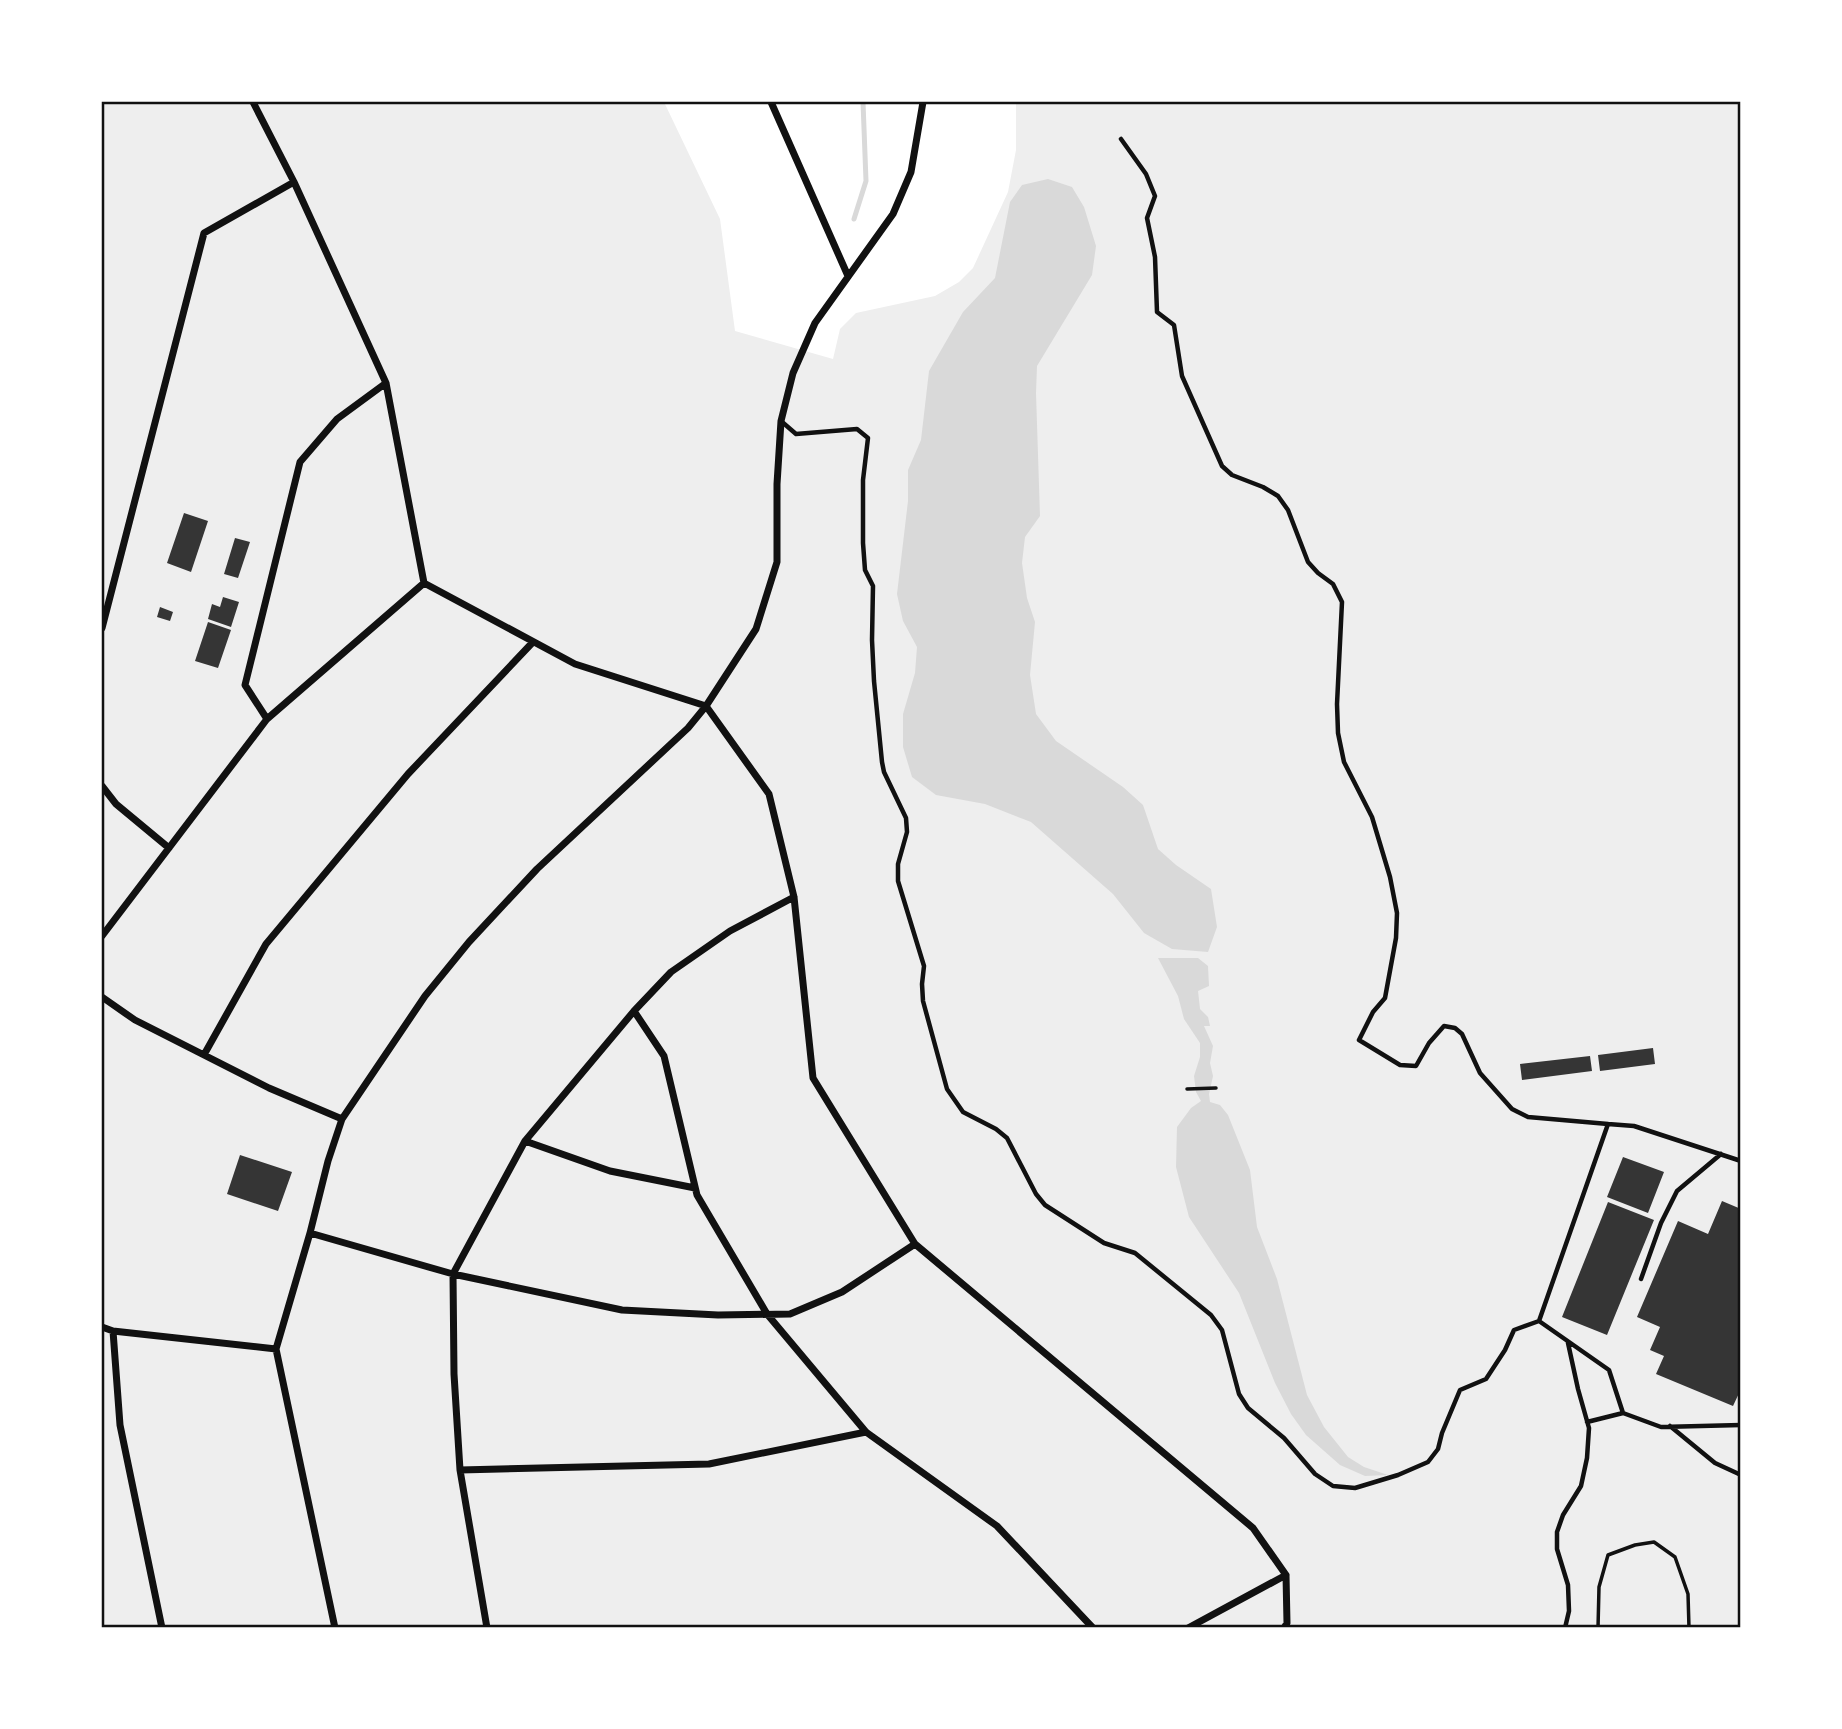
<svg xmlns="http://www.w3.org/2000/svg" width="1842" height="1729" viewBox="0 0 1842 1729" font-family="Cabin,sans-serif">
  <rect width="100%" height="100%" fill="#fff"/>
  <!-- green -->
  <path fill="#eee" d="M102 102H664L720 219 735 331 833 359 840 329 856 313 935 296 959 282 973 268 1008 192 1016 150V102H1740V1627H102Z"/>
  <!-- water -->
  <path fill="#d9d9d9" d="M1048 179 1072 187 1084 207 1096 246 1092 275 1037 366 1036 393 1040 516 1025 537 1022 563 1027 598 1035 622 1030 675 1036 714 1056 741 1123 787 1143 805 1158 849 1176 865 1211 889 1217 927 1208 952 1172 949 1144 933 1113 894 1031 822 985 804 936 795 912 777 903 747V714L915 673 917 647 903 621 897 594 908 501V470L921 440 929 371 963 312 995 278 1010 202 1022 185Z
    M1158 958H1198L1208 966 1209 986 1198 991 1200 1009 1208 1017 1210 1026H1204L1213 1046 1210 1063 1213 1076 1209 1094 1210 1102 1220 1105 1228 1115 1250 1170 1257 1227 1277 1279 1307 1395 1324 1427 1348 1457 1364 1467 1388 1475 1365 1476 1340 1465 1306 1435 1291 1414 1275 1383 1239 1293 1189 1217 1176 1167 1177 1127 1191 1108 1201 1101 1196 1092 1194 1076 1200 1057V1043L1184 1019 1178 996Z"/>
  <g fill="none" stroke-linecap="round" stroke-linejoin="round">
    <!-- stream -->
    <path stroke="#d9d9d9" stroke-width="5" d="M854 219 866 181 863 102"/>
  </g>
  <!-- building -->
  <path fill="#353535" d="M184 513 208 521 191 572 167 563Z
    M235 538 250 542 238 578 224 574Z
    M223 597 239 602 231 627 208 619 212 604 220 607Z
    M160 607 173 612 170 621 157 617Z
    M208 622 231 630 218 668 195 661Z
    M1653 1048 1655 1064 1600 1071 1598 1055Z
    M1590 1056 1592 1071 1522 1080 1520 1064Z
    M240 1155 292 1172 278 1211 227 1194Z
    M1623 1157 1664 1172 1648 1213 1607 1197Z
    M1722 1201 1741 1209V1389L1733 1406 1656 1374 1664 1356 1650 1350 1660 1327 1637 1317 1678 1221 1708 1234Z
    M1608 1202 1654 1220 1607 1335 1562 1317Z"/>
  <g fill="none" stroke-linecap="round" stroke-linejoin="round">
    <!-- path -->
    <path stroke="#111" stroke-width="3.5" d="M1187 1089 1216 1088
      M1598 1628 1599 1587 1608 1555 1635 1545 1654 1542 1675 1557 1688 1594 1689 1628"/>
    <!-- service -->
    <path stroke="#111" stroke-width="4.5" d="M1121 139 1146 174 1155 196 1147 218 1155 257 1157 312 1174 325 1182 376 1222 466 1232 475 1263 487 1278 496 1288 510 1308 562 1318 573 1333 584 1342 602 1337 704 1338 733 1344 762 1372 817 1390 877 1397 913 1396 938 1385 998 1373 1012 1359 1040 1400 1065 1416 1066 1429 1043 1444 1026 1455 1028 1462 1034 1480 1073 1512 1109 1528 1117 1608 1124
      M781 421 796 434 857 429 868 438 863 480V543L865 570 873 586 872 640 874 681 882 762 884 772 906 818 907 832 898 864V881L924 966 922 984 923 1001 947 1089 963 1112 996 1129 1007 1138 1036 1194 1045 1205 1104 1243 1135 1253 1211 1315 1222 1330 1239 1394 1248 1408 1284 1438 1315 1474 1333 1486 1355 1488 1398 1475 1428 1462 1438 1449 1442 1433 1460 1390 1486 1379 1505 1350 1514 1330 1539 1321
      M1741 1161 1634 1126 1608 1124 1539 1321 1609 1370 1623 1413 1661 1427 1741 1425
      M1641 1279 1661 1223 1677 1191 1721 1154
      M1587 1422 1623 1413
      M1670 1426 1715 1463 1741 1475
      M1565 1628 1569 1611 1568 1585 1557 1549V1532L1563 1515 1581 1486 1587 1458 1589 1428 1578 1389 1568 1343"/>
    <!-- minor -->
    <path stroke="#111" stroke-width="7" d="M253 102 294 182 386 383 424 583 575 664 706 706 769 794 794 897 813 1078 915 1244 1253 1528 1286 1575 1287 1623 1284 1628
      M771 102 848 276
      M102 628 204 233 294 182
      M267 719 245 685 300 462 337 419 386 383
      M102 786 116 804 169 848
      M102 936 267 719 424 583
      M102 997 135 1020 269 1088 342 1119
      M634 1011 664 1056 697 1195 767 1314 866 1432 997 1526 1093 1628
      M205 1053 266 944 408 774 533 642
      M525 1141 610 1171 695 1188
      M310 1233 453 1274 622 1310 718 1315 790 1314 842 1292 915 1244
      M102 1327 113 1331 276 1349
      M113 1331 120 1425 162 1628
      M460 1470 709 1464 866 1432
      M335 1628 276 1349 310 1233 328 1161 342 1119 425 996 469 942 537 869 688 728 706 706 756 629 777 562V484L781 421 793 373 815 323 893 214 911 172 923 102
      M487 1628 460 1470 454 1374 453 1274 525 1141 634 1011 671 972 730 931 794 897
      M1188 1628 1286 1575"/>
  </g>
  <!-- border -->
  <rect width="1842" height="1729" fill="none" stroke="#ffffff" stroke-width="206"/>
  <rect x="103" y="103" width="1636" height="1523" fill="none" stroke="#111" stroke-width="2.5"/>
</svg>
